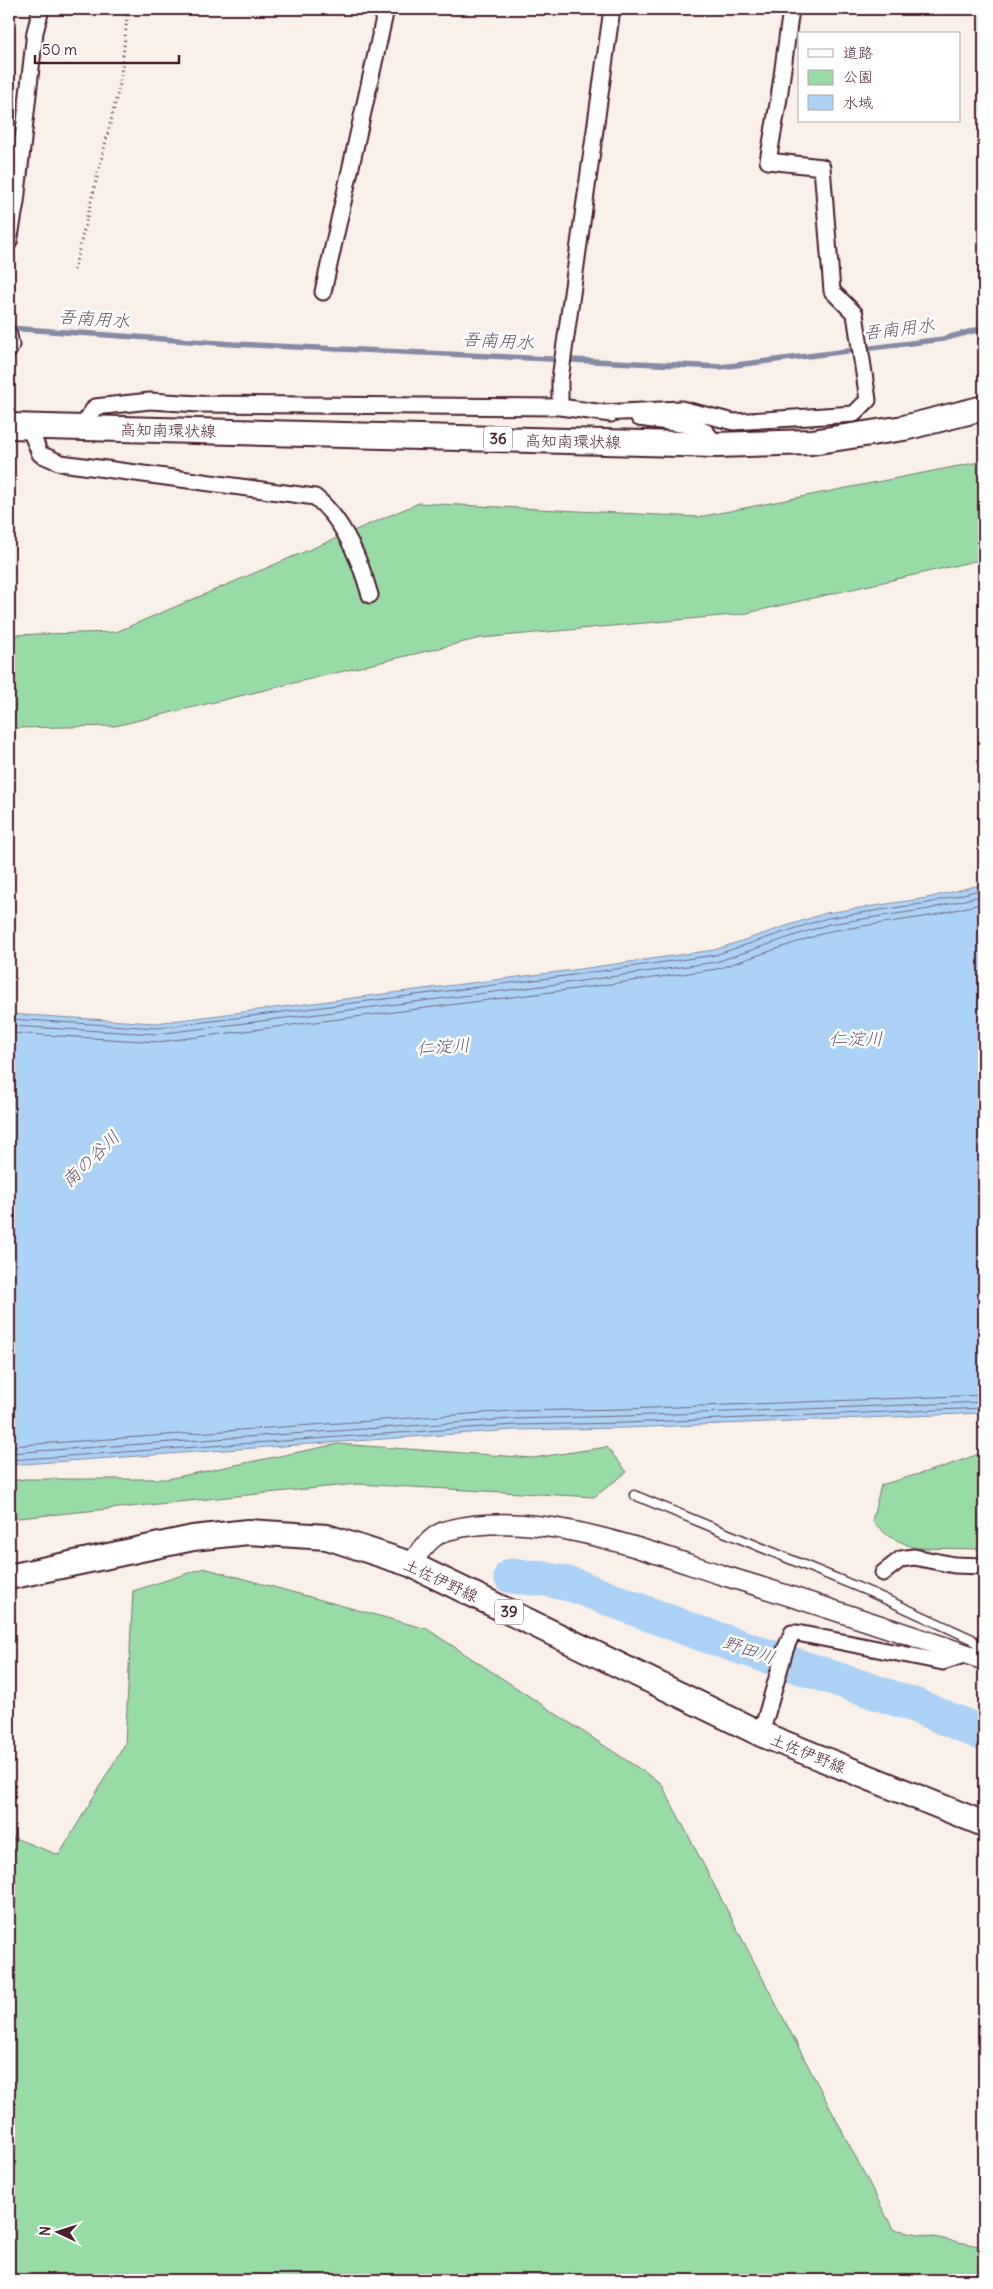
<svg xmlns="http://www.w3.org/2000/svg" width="993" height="2289" viewBox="0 0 993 2289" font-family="Delius,'Klee One',sans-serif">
  <rect width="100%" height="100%" fill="#faf0ea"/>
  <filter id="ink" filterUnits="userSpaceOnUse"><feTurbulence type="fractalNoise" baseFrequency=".02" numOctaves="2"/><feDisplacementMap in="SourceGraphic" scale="10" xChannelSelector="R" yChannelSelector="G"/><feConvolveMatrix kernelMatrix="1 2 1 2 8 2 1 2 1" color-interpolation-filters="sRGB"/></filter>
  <g filter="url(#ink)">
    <!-- green -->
    <path fill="#98dba7" stroke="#717d69" d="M984 461V559L743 614 481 638 115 726 16 728 9 730V635L116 632 419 503 699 517Z
      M338 1444 533 1458 607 1447 627 1472 594 1497 357 1484 9 1519V1481L25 1479H167Z
      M984 1452V1549L914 1548 888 1536 872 1521 881 1485 943 1467Z
      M204 1568 427 1629 661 1783 893 2229 984 2247V2280H9V1836L59 1855 125 1744 133 1591Z"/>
    <!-- water -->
    <path fill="#acd3f6" stroke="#858ba5" d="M984 884V1413L626 1428 513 1430 9 1465V1014L156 1023 573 970 714 950 826 913 927 898Z"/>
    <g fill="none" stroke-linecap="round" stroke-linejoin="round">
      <!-- shore -->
      <path stroke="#71677c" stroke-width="1" d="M9 1019 157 1028 573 975 715 955 827 918 928 903 984 889
        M9 1026 157 1034 574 982 716 962 829 924 929 909 984 895
        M9 1033 158 1042 575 989 717 969 830 931 930 916 984 903
        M9 1446 512 1411 625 1409 984 1395
        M9 1453 513 1419 625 1416 984 1402
        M9 1460 513 1425 625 1423 984 1408"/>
      <!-- stream -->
      <path stroke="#858ba5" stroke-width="5.5" d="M9 328 233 344 721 367 943 339 984 328"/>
      <!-- river -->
      <path stroke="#acd3f6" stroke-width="35" d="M511 1576 545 1579 573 1585 696 1632 914 1705 984 1734"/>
      <!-- service casing -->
      <g stroke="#4a1f2b" stroke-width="11">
        <path id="service" d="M634 1495 872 1593 972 1639 984 1651"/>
      </g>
      <!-- minor casing -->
      <g stroke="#4a1f2b" stroke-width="19">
        <path id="minor" d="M9 242 16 202 35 32 41 9
          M323 292 386 9
          M9 335 11 345 9 350
          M560 407V379L612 9
          M602 413 681 409 734 422 854 414 868 400 855 314 832 291 822 167 768 161 779 98 791 9
          M639 418 689 425 706 432 717 445
          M29 427 40 454 61 463 315 497C344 520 360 560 370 595
          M81 428 95 407 150 401 199 404 560 407 611 414
          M883 1573 901 1559 914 1557 954 1565 984 1566
          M761 1734 785 1650 792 1633H797L943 1662 967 1654"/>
      </g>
      <!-- tertiary casing -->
      <g stroke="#4a1f2b" stroke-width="22">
        <path id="tertiary" d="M410 1564C421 1551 431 1534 449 1530 539 1508 640 1549 725 1576 812 1602 898 1631 984 1660"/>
      </g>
      <!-- primary casing -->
      <g stroke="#4a1f2b" stroke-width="28">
        <path id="primary" d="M9 426 717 445 812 442 904 428 984 408
          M9 1577 193 1538 248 1532 327 1537 410 1564 761 1734 984 1824"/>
      </g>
      <!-- path -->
      <path stroke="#4a1f2b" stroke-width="3" stroke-dasharray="1 4" stroke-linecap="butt" d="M74 270 120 84 128 9"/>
      <!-- service -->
      <use href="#service" stroke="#fff" stroke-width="8"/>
      <!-- minor -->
      <use href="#minor" stroke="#fff" stroke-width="15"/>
      <!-- tertiary -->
      <use href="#tertiary" stroke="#fff" stroke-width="19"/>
      <!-- primary -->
      <use href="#primary" stroke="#fff" stroke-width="24"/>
    </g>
  </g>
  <g text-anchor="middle" stroke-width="5" stroke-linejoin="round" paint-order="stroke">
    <!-- shield labels -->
    <g fill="#fff" stroke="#80626b" stroke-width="1">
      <rect x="484" y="426.5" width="28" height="25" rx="4"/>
      <rect x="495" y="1599.5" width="28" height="25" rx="4"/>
    </g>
    <g font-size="15" font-weight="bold" fill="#4a1f2b">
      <text x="498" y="444">36</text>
      <text x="509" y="1617">39</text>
    </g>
    <!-- street labels -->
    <g font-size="16" fill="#4a1f2b" stroke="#fff">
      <text transform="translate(168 430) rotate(1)" y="6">高知南環状線</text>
      <text transform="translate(573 441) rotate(1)" y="6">高知南環状線</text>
      <text transform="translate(441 1580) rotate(25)" y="6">土佐伊野線</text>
      <text transform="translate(808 1753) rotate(22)" y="6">土佐伊野線</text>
    </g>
    <!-- water labels -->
    <g font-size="18" font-style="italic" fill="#675568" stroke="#fff">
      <text transform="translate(94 319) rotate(4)" y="6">吾南用水</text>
      <text transform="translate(899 329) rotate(-7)" y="6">吾南用水</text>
      <text transform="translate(498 341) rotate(3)" y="6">吾南用水</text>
      <text x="856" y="1045">仁淀川</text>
      <text transform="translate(443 1047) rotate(-4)" y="6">仁淀川</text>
      <text transform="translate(91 1159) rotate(-44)" y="6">南の谷川</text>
      <text transform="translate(749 1650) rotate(18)" y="6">野田川</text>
    </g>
  </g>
  <!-- margin -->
  <rect width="993" height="2289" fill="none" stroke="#fff" stroke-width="30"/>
  <rect x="15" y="15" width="963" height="2259" fill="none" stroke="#4a1f2b" stroke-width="2" filter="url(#ink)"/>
  <!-- legend -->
  <rect x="798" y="32" width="162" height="90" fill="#ffffff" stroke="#b7a5aa"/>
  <rect x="808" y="49" width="25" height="8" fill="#ffffff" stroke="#b7a5aa"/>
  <text x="843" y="58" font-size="15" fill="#4a1f2b">道路</text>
  <rect x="808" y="70" width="25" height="15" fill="#98dba7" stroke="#b7a5aa"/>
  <text x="843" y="82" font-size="15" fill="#4a1f2b">公園</text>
  <rect x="808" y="95" width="25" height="15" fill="#acd3f6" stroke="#b7a5aa"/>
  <text x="843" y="108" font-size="15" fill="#4a1f2b">水域</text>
  <!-- north arrow -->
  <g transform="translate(58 2232) rotate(274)" stroke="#ffffff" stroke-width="4" paint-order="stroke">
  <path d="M0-4L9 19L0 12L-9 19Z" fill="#4a1f2b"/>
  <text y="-8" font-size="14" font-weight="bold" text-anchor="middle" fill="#4a1f2b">N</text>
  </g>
  <!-- scale -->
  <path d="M35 55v8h144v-8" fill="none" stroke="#4a1f2b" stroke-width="2.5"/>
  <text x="42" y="55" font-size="15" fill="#4a1f2b" stroke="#ffffff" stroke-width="4" paint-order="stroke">50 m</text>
</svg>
